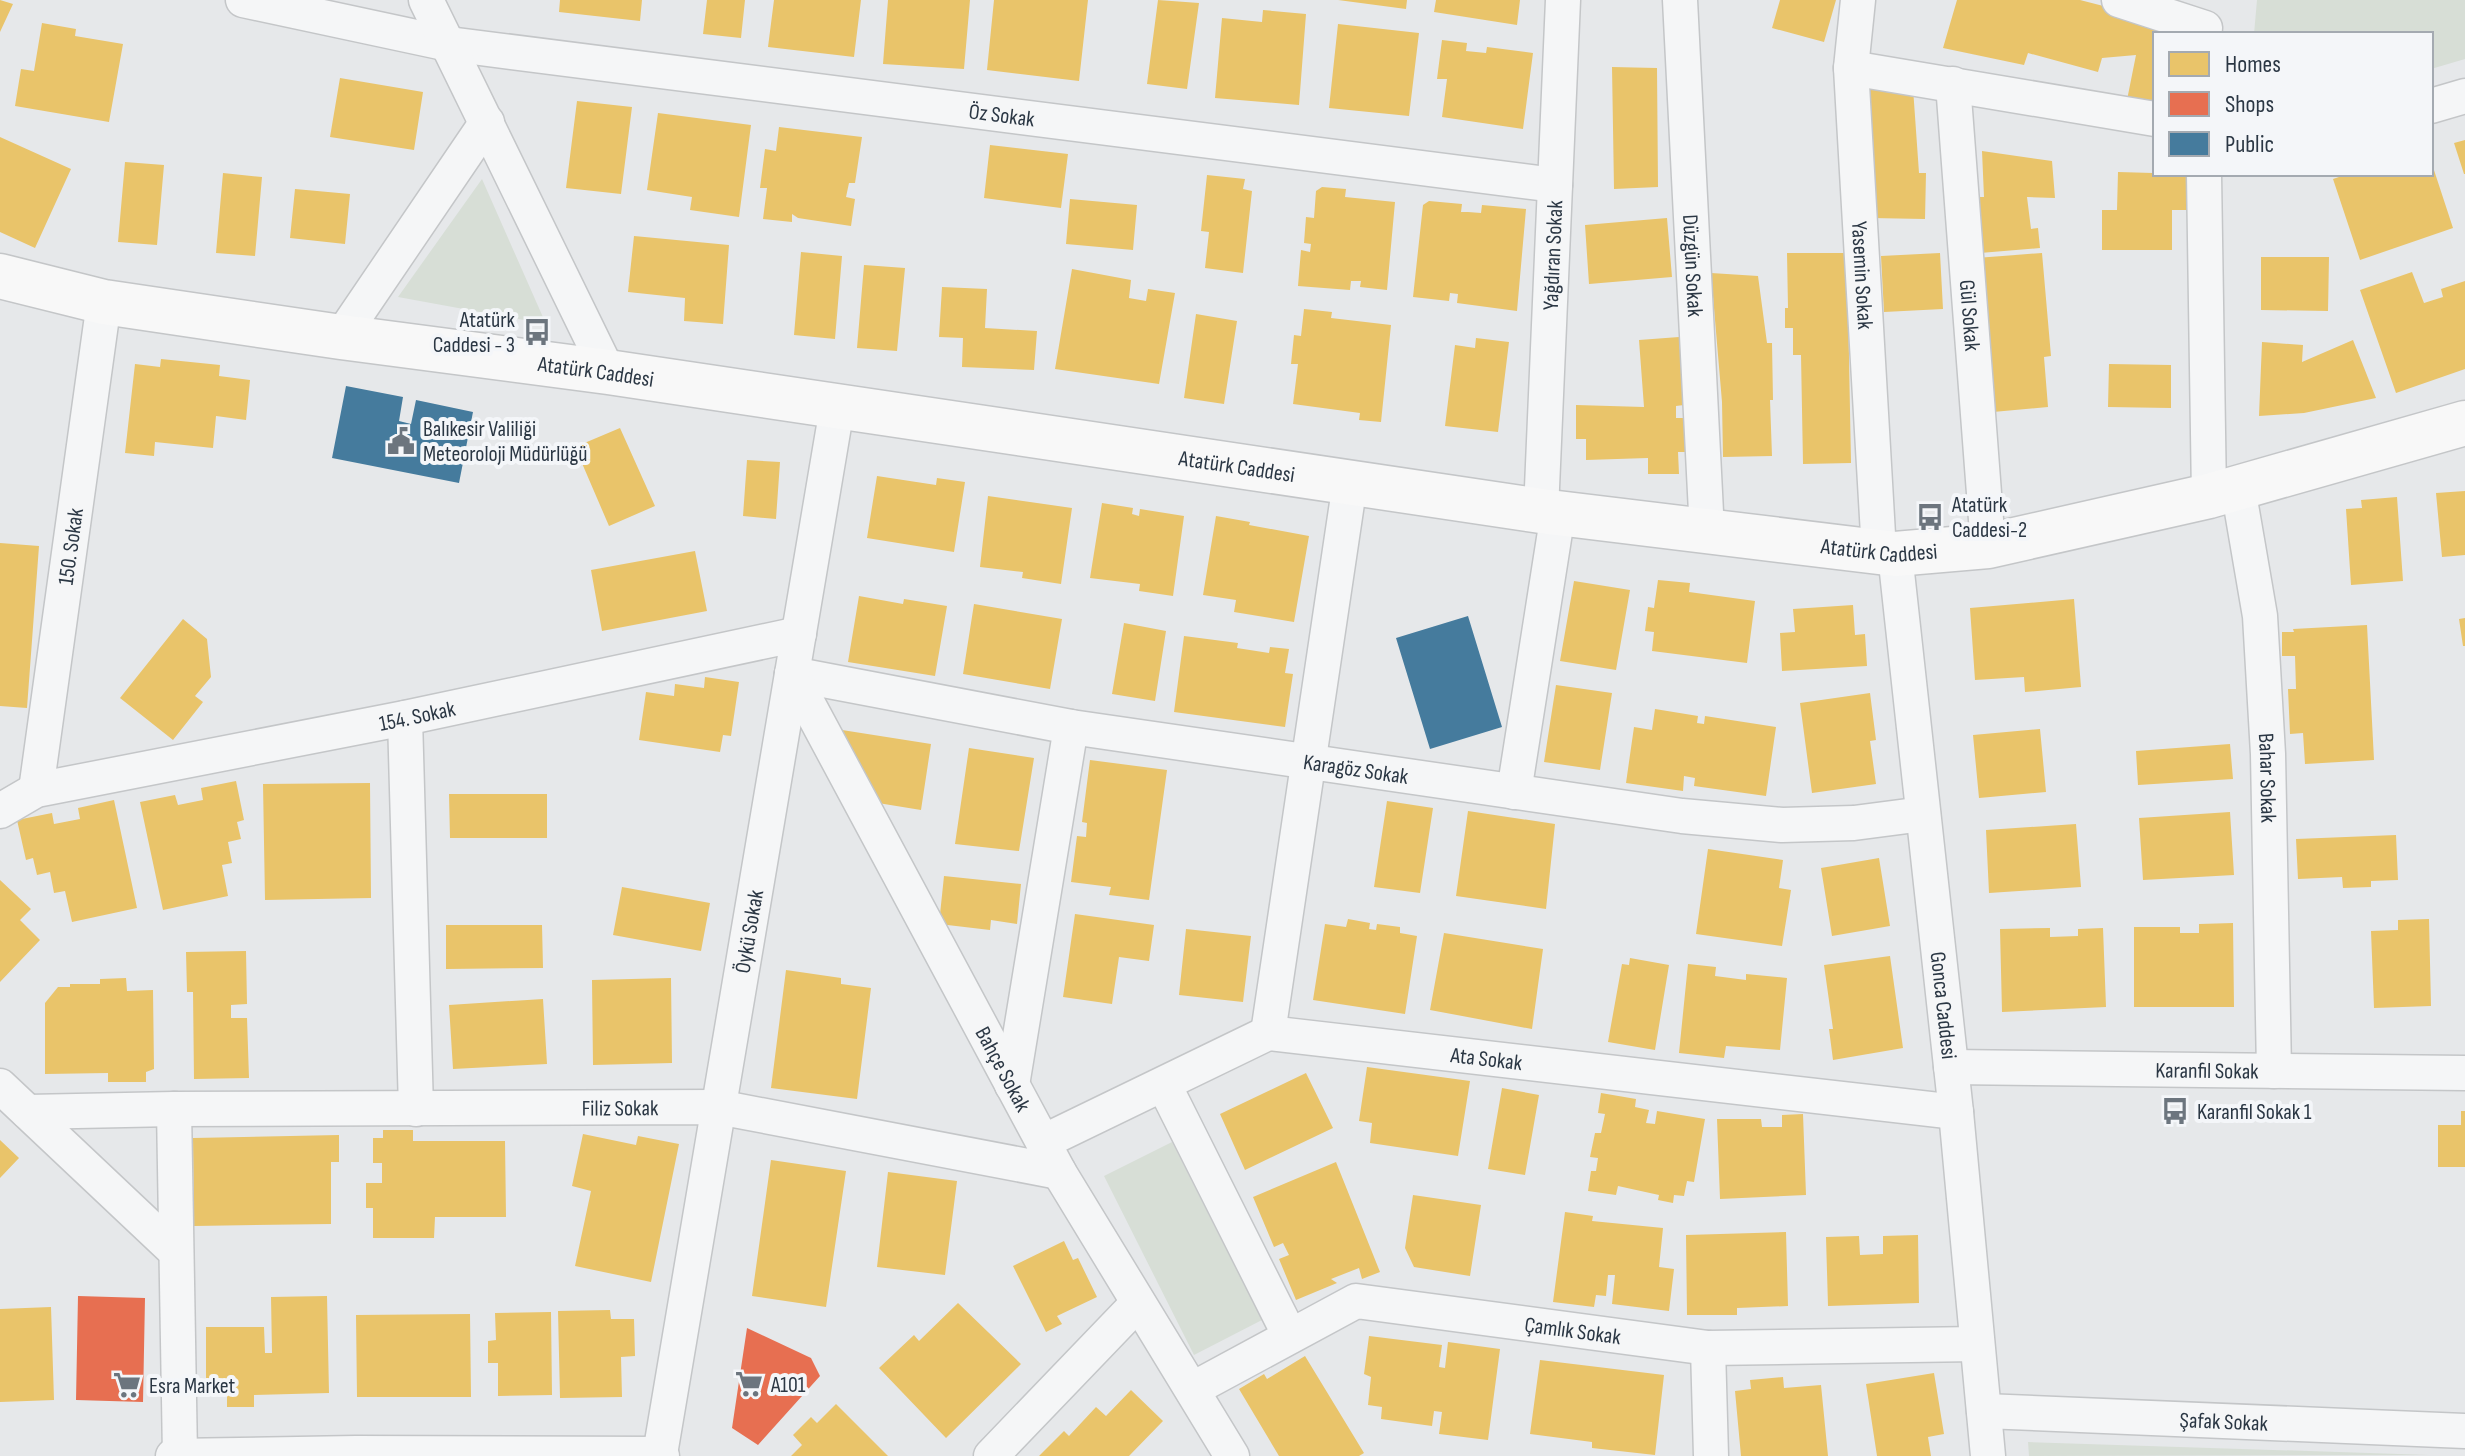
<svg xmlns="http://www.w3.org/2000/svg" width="2465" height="1456" viewBox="0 0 2465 1456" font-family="'Sofia Sans Condensed',sans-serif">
  <rect width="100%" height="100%" fill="#e6e8ea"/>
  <!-- green -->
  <path fill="#d7ded6" d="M2257 0H2465V59L2431 69V34H2254Z
    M482 179 546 324 398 297Z
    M1172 1142 1262 1320 1194 1355 1104 1176Z
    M2028 1442 2429 1455 2029 1456Z"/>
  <!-- homes -->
  <path fill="#e9c46a" d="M0 0 13 4 0 32Z
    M560 0H642L640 21 559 12Z
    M707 0H745L741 38 703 34Z
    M774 0H861L854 57 768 47Z
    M888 0H970L964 69 883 64Z
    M994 0H1088L1079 81 987 70Z
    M1158 0 1199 3 1187 89 1147 84Z
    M1338 0H1407L1406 9Z
    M1436 0H1520L1517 25 1434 12Z
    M1780 0H1836L1824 42 1772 28Z
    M1957 0H2080L2115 9 2172 34H2155V102L2127 100 2136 55 2102 58 2098 72 2028 53 2024 65 1943 48Z
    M1263 10 1306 14 1299 105 1215 98 1222 18 1262 22Z
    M42 23 76 29 75 36 123 44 109 122 15 106 21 69 34 71Z
    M1338 24 1419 33 1409 116 1329 108Z
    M1442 40 1467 43 1466 51 1486 53 1487 47 1533 53 1523 129 1442 117 1447 79H1437Z
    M1612 67 1657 68 1658 187 1614 189Z
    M340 78 423 92 414 150 330 137Z
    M1867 85 1913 88 1919 173H1926L1925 219 1871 218Z
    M577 101 632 107 621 194 566 188Z
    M658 113 751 125 739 217 690 210 692 197 647 190Z
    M779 127 862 137 855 183H849L846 197 855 199 851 226 798 218 792 214V222L763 219 767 188H760L765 149 776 151Z
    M0 137 71 169 35 248 0 232Z
    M2465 140V174H2464L2454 143Z
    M990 145 1068 154 1061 208 984 198Z
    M1982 151 2052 161 2055 198 2027 197 2031 229 2038 228 2040 248 1980 253 1976 197H1984Z
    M125 162 164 165 157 245 118 242Z
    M2432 164 2453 228 2360 260 2333 179 2348 174H2431Z
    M2118 172 2188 174V210H2172V250H2102V210H2117Z
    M223 173 262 177 255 256 216 253Z
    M1207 175 1245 179 1243 189 1252 191 1243 273 1205 268 1209 232 1201 231Z
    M1322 187 1346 189 1345 197 1395 202 1387 290 1360 287 1361 281H1351L1350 290 1298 286 1301 250 1310 252 1311 244 1304 243 1306 217 1314 218 1316 191Z
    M295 189 350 194 345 244 290 238Z
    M1070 199 1137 205 1133 250 1066 244Z
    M1429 201 1462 204 1461 212H1468L1481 213 1482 205 1526 209 1517 311 1457 303 1458 294 1450 293 1449 301 1413 297 1423 205Z
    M1667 218 1672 277 1589 284 1585 225Z
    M634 236 729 245 723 324 684 321 685 298 628 292Z
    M801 252 842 256 835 339 794 335Z
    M1787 253H1847L1851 463 1803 464 1801 355H1793V328H1785V308H1788Z
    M1940 253 1943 309 1884 312 1881 256Z
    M2042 253 2051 356 2044 357 2048 407 1993 412 1976 258Z
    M2261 257H2329L2328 311 2261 310Z
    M864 265 905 268 897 351 857 348Z
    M1072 269 1131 280 1129 298 1146 301 1148 289 1175 293 1159 384 1055 369Z
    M2412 272 2424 303 2443 297 2441 289 2465 281V369L2396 393 2360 290Z
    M1711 273 1758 276 1767 343H1772L1773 400H1770L1772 456 1723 457 1722 402Z
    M942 287 987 289 985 328 1037 331 1034 370 962 367 963 338 939 337Z
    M1304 309 1332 312 1331 318 1391 325 1381 422 1359 420 1360 413 1293 404 1298 364H1291L1294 335 1301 336Z
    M1196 314 1237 321 1224 404 1184 398Z
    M1679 337 1684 405 1676 406V418H1686V452H1678L1679 474H1648V458L1586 460V439H1576V405L1644 407 1639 340Z
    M1476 338 1509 342 1498 432 1445 426 1455 345 1475 348Z
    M2353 340 2376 398 2304 413 2259 416 2262 342 2303 345 2302 362Z
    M161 359 220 365 219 376 250 380 246 420 216 416 213 448 155 442 154 456 125 453 135 364 160 367Z
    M2109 364 2171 365V408L2108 407Z
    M620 428 655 506 609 526 575 447Z
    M747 460 780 462 776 519 743 516Z
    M877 476 936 485 937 478 965 482 954 552 867 538Z
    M2465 491V555L2442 557 2436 493Z
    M988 496 1072 508 1061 584 1022 578 1023 572 980 567Z
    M2397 497 2403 581 2351 585 2346 509 2362 508 2361 500Z
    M1102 503 1133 508 1132 514 1139 516 1140 509 1184 516 1173 596 1139 591 1140 584 1090 578Z
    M1216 516 1250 522 1249 525 1309 536 1294 622 1234 612 1236 600 1203 595Z
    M0 543 39 546 27 708 0 706Z
    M695 551 707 611 602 631 591 570Z
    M1658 580 1690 583 1689 592 1755 601 1747 663 1652 651 1654 632 1645 631 1648 607 1654 608Z
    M1574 581 1630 590 1616 670 1560 661Z
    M859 596 903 604 904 599 947 606 935 676 848 662Z
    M2074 599 2081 687 2025 692 2024 677 1975 680 1970 608Z
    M974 604 1062 619 1050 689 963 674Z
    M1853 605 1855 635 1865 634 1867 666 1782 671 1780 633 1795 632 1793 609Z
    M2465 618V646H2463L2459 619Z
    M183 619 207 639 211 677 195 696 203 702 173 740 120 698Z
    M1124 623 1166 631 1155 701 1112 694Z
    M2367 625 2374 760 2305 764 2303 733 2290 734 2288 689H2296L2295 656H2282V632H2294L2293 629Z
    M1184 636 1238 643 1237 648 1269 653 1270 647 1289 649 1285 673 1293 674 1285 727 1174 712Z
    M705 677 739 682 731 736 723 735 720 752 639 740 646 692 674 696 675 684 704 688Z
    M1556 685 1612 693 1600 770 1544 762Z
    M1870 693 1876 740 1870 741 1876 784 1812 793 1800 703Z
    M1655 709 1698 716 1697 723 1704 724 1705 716 1776 727 1766 796 1694 786 1695 778 1684 776 1683 791 1626 783 1634 727 1652 730Z
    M2040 729 2046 792 1979 798 1973 735Z
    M842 730 931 744 921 810 878 803Z
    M2230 744 2233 779 2138 785 2136 751Z
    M969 748 1034 758 1019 851 955 844Z
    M1090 760 1167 770 1149 900 1109 895 1111 887 1071 882 1077 836 1086 837 1087 823 1082 822Z
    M236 781 244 820 237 822 241 839 228 842 232 863 222 865 228 896 163 910 140 802 175 795 178 805 203 800 201 788Z
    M370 783 371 898 265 900 263 784Z
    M449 794H547V838H450Z
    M114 800 137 908 72 922 65 891 54 893 50 872 37 875 33 858 26 860 17 820 52 813 54 824 80 819 78 808Z
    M1387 801 1433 808 1420 893 1374 887Z
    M1468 811 1555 824 1546 909 1456 896Z
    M2230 812 2234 875 2143 880 2139 818Z
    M2076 824 2081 887 1989 893 1986 830Z
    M2396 835 2398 880 2371 881V887L2343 888 2342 877 2298 879 2296 839Z
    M1708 849 1783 860 1779 888 1791 890 1782 946 1696 934Z
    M1879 858 1890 926 1832 936 1821 868Z
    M944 876 1021 884 1017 924 991 920 990 930 939 924Z
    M0 880 31 909 20 920 40 940 0 982Z
    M622 887 710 903 701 951 613 935Z
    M1075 914 1154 925 1149 961 1119 957 1112 1004 1063 997Z
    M1348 919 1370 923 1369 929 1376 930 1377 924 1400 927V933L1417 936 1405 1014 1313 1000 1325 924 1346 927Z
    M2429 919 2431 1006 2374 1008 2371 931 2398 930V920Z
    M2233 923 2234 1007H2134V927H2180V933H2199V924Z
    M446 925H542L543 968 446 969Z
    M2050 928V937L2078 936V929L2103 928 2106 1007 2002 1012 2000 929Z
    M1186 929 1251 936 1243 1002 1179 995Z
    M1444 933 1543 949 1532 1029 1430 1010Z
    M246 951 247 1004 231 1005V1018H247L249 1078 194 1079 193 992H187L186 952Z
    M1890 956 1903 1048 1833 1060 1829 1029H1833L1824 965Z
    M1630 958 1669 965 1655 1050 1608 1042 1622 964 1629 965Z
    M1688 964 1716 967 1715 976 1746 980V974L1787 978 1780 1050 1726 1046 1724 1058 1679 1053Z
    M786 970 841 978V984L871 988 857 1099 771 1088Z
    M126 978 127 991 153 990 154 1069 146 1072V1082H108V1073L45 1074V1003L58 987H70V984H100V979Z
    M671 978 672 1063 593 1065 592 980Z
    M543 999 547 1064 453 1069 449 1005Z
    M1367 1067 1470 1081 1458 1156 1370 1143 1372 1123 1359 1121Z
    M1306 1073 1333 1128 1245 1170 1220 1114Z
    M1502 1088 1539 1095 1525 1175 1488 1169Z
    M1601 1093 1636 1099 1635 1107 1649 1110 1646 1123 1655 1124 1657 1111 1705 1119 1694 1182 1687 1181 1684 1196 1674 1195 1673 1203 1658 1200 1659 1195 1618 1186 1616 1195 1588 1191 1591 1171H1596L1598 1158 1590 1157 1595 1133H1601L1605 1114 1598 1113Z
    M2461 1111H2465V1167H2438V1125H2461Z
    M1803 1114 1806 1195 1720 1199 1717 1119H1761L1762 1127H1782V1115Z
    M383 1130H413V1141H505L506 1217H435L434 1238H373V1208H366V1183H382V1163H373V1138H383Z
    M583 1134 636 1145 638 1136 679 1144 651 1282 575 1266 591 1191 572 1186Z
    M339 1135V1162H331V1224L194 1226 193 1138Z
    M0 1140 19 1158 0 1178Z
    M771 1160 846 1171 826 1307 752 1296Z
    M1336 1162 1380 1272 1362 1279 1359 1268 1331 1279 1337 1283 1296 1300 1279 1259 1289 1255 1283 1243 1274 1247 1253 1197Z
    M888 1172 957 1181 945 1275 877 1267Z
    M1413 1195 1481 1205 1470 1276 1414 1267 1405 1248Z
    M1565 1212 1593 1216 1592 1221 1663 1228 1659 1267 1674 1269 1669 1311 1612 1304 1615 1275H1608L1606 1296 1596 1295 1594 1307 1553 1302Z
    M1786 1232 1788 1306 1737 1308V1315H1687L1686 1235Z
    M1918 1235 1919 1303 1828 1306 1826 1237 1859 1236 1860 1255 1883 1254V1236Z
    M1064 1241 1073 1260 1078 1258 1097 1297 1057 1316 1062 1324 1046 1332 1013 1266Z
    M327 1296 329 1393 254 1395V1407H227V1395H206V1327H264L265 1353H272L271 1297Z
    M958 1303 1021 1364 946 1438 879 1368 914 1335 919 1341Z
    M51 1307 54 1400 0 1402V1309Z
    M610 1310 611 1319H634L635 1356 621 1357 622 1397 560 1398 558 1311Z
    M551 1312 552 1395 498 1396V1363H488V1341L496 1340 495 1313Z
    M470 1314 471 1397H357L356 1315Z
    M1369 1336 1442 1345 1439 1367 1445 1368 1448 1342 1500 1349 1488 1440 1439 1434 1442 1412 1434 1411 1432 1426 1381 1419 1382 1407 1368 1405 1371 1377 1364 1374Z
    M1305 1356 1364 1453 1359 1456H1279L1239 1389 1264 1374 1267 1379Z
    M1540 1360 1664 1375 1655 1455 1592 1448V1442L1530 1434Z
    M1934 1373 1944 1434 1928 1437 1931 1456H1877L1866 1384Z
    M1783 1377 1784 1388 1821 1385 1828 1456H1741L1735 1391 1751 1389 1750 1380Z
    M1131 1390 1163 1421 1129 1456H1039L1064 1431 1069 1436 1096 1407 1106 1416Z
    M836 1404 888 1456H791L802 1445 793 1435 811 1417 817 1423Z"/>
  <!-- shops -->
  <path fill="#e76f51" d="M78 1296 145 1298 143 1402 76 1400Z
    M747 1328 811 1358 820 1376 758 1445 732 1428Z"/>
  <!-- public -->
  <path fill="#457b9d" d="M346 386 403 397 399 421 411 424 416 400 473 412 459 483 332 458Z
    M1468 616 1502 727 1430 749 1396 638Z"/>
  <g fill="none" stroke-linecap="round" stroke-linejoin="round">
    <!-- minor casing -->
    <g stroke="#c4c6c8" stroke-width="37">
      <g id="minor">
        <path id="s1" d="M243 0 449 44 1555 185"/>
        <path d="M426 0 608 372"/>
        <path id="s2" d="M1680 0 1707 532"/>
        <path id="s3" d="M1858 0 1851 68 1879 552"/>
        <path d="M2119 0 2205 28"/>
        <path d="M1851 68 2155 119"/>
        <path id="s4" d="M1953 84 1988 546"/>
        <path d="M2431 106 2465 96"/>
        <path d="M2204 174 2209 496"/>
        <path d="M341 337 487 122"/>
        <path id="s5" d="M2238 488 2260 616 2268 754 2274 1071"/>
        <path id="s6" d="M1541 511 1563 0"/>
        <path id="s7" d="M1895 554 1956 1112 1988 1456"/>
        <path id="s8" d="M792 674 1071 727 1682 816 1782 825 1854 823 1923 814"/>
        <path id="s9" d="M792 674 1059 1172 1232 1456"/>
        <path d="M405 718 416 1109"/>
        <path id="s10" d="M36 790 104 302"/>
        <path d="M1514 792 1558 513"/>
        <path id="s11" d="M0 811 36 790 405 718 799 634"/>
        <path d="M1268 1033 1350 483"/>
        <path id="s12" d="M1951 1067 2465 1073"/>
        <path d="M1012 1085 1071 727"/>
        <path d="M1164 1085 1290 1336"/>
        <path d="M0 1086 176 1252"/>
        <path d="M174 1109 180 1456"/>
        <path id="s13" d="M28 1112 174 1109 718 1107 1059 1172"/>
        <path id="s14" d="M1043 1142 1268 1033 1956 1112"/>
        <path d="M1708 1348 1711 1456"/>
        <path id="s15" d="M1193 1389 1356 1301 1708 1348 1977 1344"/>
        <path id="s16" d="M1984 1411 2465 1431"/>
        <path id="s17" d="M660 1454 837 408"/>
        <path d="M173 1456 356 1453 660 1454 662 1456"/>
        <path d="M991 1456 1138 1303"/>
      </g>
    </g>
    <!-- secondary casing -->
    <g stroke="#c4c6c8" stroke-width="47">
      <g id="secondary">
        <path id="s18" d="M0 276 104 302 341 337 608 372 1541 511 1895 554 1988 546 2209 496 2465 423"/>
      </g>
    </g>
    <!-- minor -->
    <use href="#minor" stroke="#f5f6f7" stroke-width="34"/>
    <!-- secondary -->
    <use href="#secondary" stroke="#f8f8f8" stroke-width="44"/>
  </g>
  <!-- icons -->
  <defs>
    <g id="bus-bare" transform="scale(2.16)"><path d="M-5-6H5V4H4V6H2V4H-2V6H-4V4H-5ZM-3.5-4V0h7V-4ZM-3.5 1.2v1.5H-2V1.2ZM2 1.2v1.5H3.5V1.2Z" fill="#6c757e" stroke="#f4f6f9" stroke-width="2.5" paint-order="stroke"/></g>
    <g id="civic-bare" transform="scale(2.16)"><path d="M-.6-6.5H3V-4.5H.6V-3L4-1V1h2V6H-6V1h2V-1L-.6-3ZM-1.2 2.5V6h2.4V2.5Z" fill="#6c757e" stroke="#f4f6f9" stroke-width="2.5" paint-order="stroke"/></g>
    <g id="supermarket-bare" transform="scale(2.16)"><path d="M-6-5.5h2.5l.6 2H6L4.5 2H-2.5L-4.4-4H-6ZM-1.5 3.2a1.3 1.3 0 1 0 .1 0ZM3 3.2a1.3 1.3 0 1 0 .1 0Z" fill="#6c757e" stroke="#f4f6f9" stroke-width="2.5" paint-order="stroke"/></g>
  </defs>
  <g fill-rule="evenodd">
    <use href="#bus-bare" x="537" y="332"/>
    <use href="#civic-bare" x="401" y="441"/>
    <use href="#bus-bare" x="1930" y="517"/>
    <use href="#bus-bare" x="2175" y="1111"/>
    <use href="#supermarket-bare" x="749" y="1384"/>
    <use href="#supermarket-bare" x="127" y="1385"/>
  </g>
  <g text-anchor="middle" stroke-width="8" stroke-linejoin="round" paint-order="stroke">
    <!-- street labels -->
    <g font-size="22" fill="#2b3744" stroke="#f4f6f9">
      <text dy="8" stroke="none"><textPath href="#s1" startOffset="768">Öz Sokak</textPath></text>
      <text dy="8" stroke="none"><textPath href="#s6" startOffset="256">Yağdıran Sokak</textPath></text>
      <text dy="8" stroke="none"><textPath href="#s2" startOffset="266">Düzgün Sokak</textPath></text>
      <text dy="8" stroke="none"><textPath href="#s3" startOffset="276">Yasemin Sokak</textPath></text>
      <text dy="8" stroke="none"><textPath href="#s4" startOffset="232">Gül Sokak</textPath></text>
      <text dy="8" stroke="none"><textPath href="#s18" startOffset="604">Atatürk Caddesi</textPath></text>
      <text dy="8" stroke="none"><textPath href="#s18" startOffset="1252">Atatürk Caddesi</textPath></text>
      <text dy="8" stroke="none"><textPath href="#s10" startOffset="246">150. Sokak</textPath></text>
      <text dy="8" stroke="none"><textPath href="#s18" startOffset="1900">Atatürk Caddesi</textPath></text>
      <text dy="8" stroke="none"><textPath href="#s11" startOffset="430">154. Sokak</textPath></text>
      <text dy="8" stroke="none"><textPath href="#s8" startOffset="572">Karagöz Sokak</textPath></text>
      <text dy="8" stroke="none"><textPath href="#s5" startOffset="292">Bahar Sokak</textPath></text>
      <text dy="8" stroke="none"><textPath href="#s17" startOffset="530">Öykü Sokak</textPath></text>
      <text dy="8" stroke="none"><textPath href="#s7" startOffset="454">Gonca Caddesi</textPath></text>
      <text dy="8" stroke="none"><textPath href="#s14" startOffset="470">Ata Sokak</textPath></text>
      <text dy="8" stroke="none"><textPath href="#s9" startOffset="448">Bahçe Sokak</textPath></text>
      <text dy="8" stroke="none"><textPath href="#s12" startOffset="256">Karanfil Sokak</textPath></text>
      <text dy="8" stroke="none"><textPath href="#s13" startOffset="592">Filiz Sokak</textPath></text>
      <text dy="8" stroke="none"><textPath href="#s15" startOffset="404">Çamlık Sokak</textPath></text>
      <text dy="8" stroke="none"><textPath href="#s16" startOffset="240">Şafak Sokak</textPath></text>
    </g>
    <!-- poi labels -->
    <g font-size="22" fill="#2b3744" stroke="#f4f6f9" text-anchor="start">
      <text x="515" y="327" text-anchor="end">Atatürk<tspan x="515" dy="25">Caddesi - 3</tspan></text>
      <text x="423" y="436">Balıkesir Valiliği<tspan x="423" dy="25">Meteoroloji Müdürlüğü</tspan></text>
      <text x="1952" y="512">Atatürk<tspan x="1952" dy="25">Caddesi-2</tspan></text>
      <text x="2197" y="1119">Karanfil Sokak 1</text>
      <text x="771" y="1392">A101</text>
      <text x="149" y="1393">Esra Market</text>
    </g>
  </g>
  <!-- legend -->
  <rect x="2153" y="32" width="280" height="144" fill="#f4f6f9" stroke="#a4aab1" stroke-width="2"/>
  <rect x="2169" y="52" width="40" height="24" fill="#e9c46a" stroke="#a4aab1" stroke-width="2"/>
  <text x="2225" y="72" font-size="24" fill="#2b3744">Homes</text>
  <rect x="2169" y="92" width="40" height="24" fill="#e76f51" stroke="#a4aab1" stroke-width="2"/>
  <text x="2225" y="112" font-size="24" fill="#2b3744">Shops</text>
  <rect x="2169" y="132" width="40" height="24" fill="#457b9d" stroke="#a4aab1" stroke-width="2"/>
  <text x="2225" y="152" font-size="24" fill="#2b3744">Public</text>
</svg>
